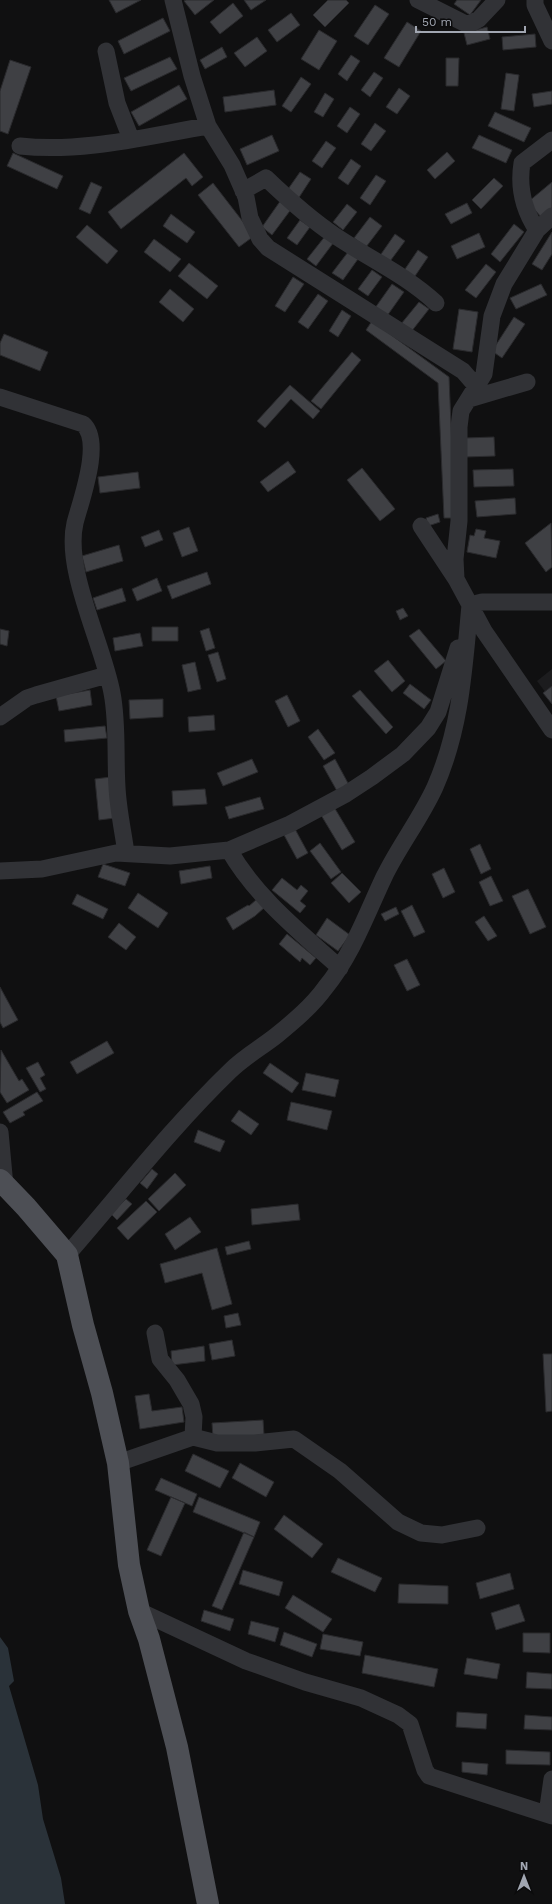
<svg xmlns="http://www.w3.org/2000/svg" width="552" height="1904" viewBox="0 0 552 1904" font-family="'Work Sans',sans-serif">
  <rect width="100%" height="100%" fill="#101011"/>
  <!-- built -->
  <path fill="#1c1c1e" d="M552 669V701L537 681Z"/>
  <!-- water -->
  <path fill="#2a3239" d="M0 1637 8 1648 14 1681 9 1686 38 1785 43 1819 61 1878 65 1904H0Z"/>
  <!-- building -->
  <path fill="#3f4044" stroke="#2a2a2d" d="M109 0H141L116 13Z
    M186 0H214L195 15 184 1Z
    M244 0H266L251 10Z
    M328 0H346L349 3 325 27 313 15Z
    M457 0H481L470 15 454 4Z
    M233 3 243 16 220 34 210 22Z
    M375 5 389 14 368 45 354 36Z
    M291 13 300 25 277 42 268 30Z
    M163 18 170 31 124 54 118 41Z
    M407 22 421 31 399 67 384 58Z
    M487 27 490 39 467 45 464 33Z
    M319 30 337 41 319 70 301 59Z
    M535 34 536 47 503 50 502 37Z
    M257 37 267 51 245 67 234 53Z
    M222 47 227 57 205 69 200 60Z
    M351 55 360 61 347 81 338 74Z
    M170 57 177 69 131 91 124 78Z
    M446 58H459L458 86H446Z
    M10 60 31 67 8 134 0 131V91Z
    M374 72 383 78 370 97 361 90Z
    M506 73 519 75 514 111 501 109Z
    M301 77 311 84 291 112 282 106Z
    M179 85 187 99 139 126 131 112Z
    M399 88 410 96 397 114 386 107Z
    M274 90 276 105 225 112 223 97Z
    M552 91V104L534 107 532 94Z
    M325 93 334 99 323 117 314 112Z
    M350 107 360 114 347 133 337 126Z
    M495 112 531 128 524 142 488 126Z
    M375 123 386 131 371 151 361 144Z
    M272 135 279 151 247 165 240 149Z
    M479 135 512 150 506 163 472 148Z
    M326 141 336 148 322 168 312 161Z
    M447 152 455 161 435 179 427 170Z
    M13 153 63 176 57 189 7 166Z
    M184 153 203 177 192 186 186 178 121 229 108 212Z
    M351 159 361 166 348 185 338 178Z
    M300 172 311 179 298 199 286 192Z
    M376 175 386 181 370 205 360 198Z
    M494 178 503 186 481 209 472 200Z
    M91 182 102 187 90 214 79 209Z
    M552 182V208L541 217 528 202Z
    M213 183 254 236 239 247 198 195Z
    M281 200 292 208 272 235 262 227Z
    M467 203 472 213 451 224 445 214Z
    M347 204 357 212 343 230 333 222Z
    M171 214 195 232 187 243 163 226Z
    M370 217 382 226 366 247 354 238Z
    M300 220 310 227 297 245 287 238Z
    M514 224 524 232 500 262 491 254Z
    M87 225 118 251 107 264 76 237Z
    M552 232V254L542 270 532 264Z
    M479 233 485 247 457 259 451 246Z
    M395 234 405 241 388 264 379 257Z
    M326 235 334 242 316 266 307 259Z
    M154 239 181 259 170 272 144 252Z
    M418 250 428 257 413 279 403 272Z
    M348 252 358 259 343 280 332 273Z
    M189 263 218 286 207 299 178 276Z
    M486 264 496 272 476 298 465 290Z
    M372 270 382 277 368 296 358 289Z
    M293 277 304 284 285 312 275 306Z
    M392 284 404 292 387 316 375 308Z
    M541 284 547 295 516 309 510 298Z
    M170 289 194 309 183 322 159 302Z
    M318 294 328 301 308 329 298 322Z
    M419 302 429 309 411 332 401 324Z
    M459 309 478 312 472 352 453 349Z
    M342 310 351 316 338 337 329 331Z
    M514 317 525 324 502 358 492 351Z
    M372 321 449 377 455 518H444L438 383 366 330Z
    M4 334 48 352 40 371 0 355V343Z
    M352 352 361 360 321 409 311 401Z
    M290 385 320 411 313 419 291 399 265 428 257 421Z
    M494 437 495 456 465 457V438Z
    M288 461 296 472 268 492 260 482Z
    M362 468 395 509 380 521 347 480Z
    M513 469 514 486 474 487 473 470Z
    M138 472 140 488 100 493 98 477Z
    M515 498 516 514 477 517 475 501Z
    M438 514 440 522 428 526 426 518Z
    M551 523 552 567 546 572 525 543Z
    M189 527 198 551 182 557 173 533Z
    M476 529 486 531 484 538 500 541 496 558 467 552 470 535 474 536Z
    M159 530 163 540 145 547 141 537Z
    M119 545 123 561 86 572 82 556Z
    M207 572 211 584 172 599 167 586Z
    M157 578 162 591 137 601 132 589Z
    M122 588 126 601 97 610 93 598Z
    M403 608 408 616 400 620 396 611Z
    M152 627H178V641H152Z
    M209 628 215 648 206 651 200 631Z
    M0 629 9 631 7 646 0 644Z
    M419 629 446 661 436 669 409 636Z
    M140 633 143 646 115 651 113 638Z
    M218 652 226 679 217 682 208 655Z
    M388 660 405 681 392 692 374 671Z
    M195 662 201 689 188 692 182 665Z
    M410 684 431 700 424 709 403 693Z
    M552 686V704L543 693Z
    M90 690 92 705 59 711 56 696Z
    M360 690 393 727 386 734 352 696Z
    M287 695 300 721 288 727 275 701Z
    M163 699V717L130 719 129 700Z
    M214 715 215 730 189 732 188 717Z
    M105 726 107 738 65 742 64 730Z
    M318 729 335 753 324 760 308 737Z
    M252 759 258 772 223 786 217 773Z
    M335 759 349 785 337 791 323 766Z
    M111 777 115 818 99 820 95 779Z
    M205 789 207 804 173 806 172 791Z
    M260 797 264 809 229 819 225 807Z
    M334 807 355 842 342 850 321 815Z
    M295 829 308 853 297 859 284 835Z
    M320 843 341 872 331 879 310 851Z
    M480 844 491 869 481 874 470 849Z
    M103 864 130 873 125 886 98 877Z
    M210 866 212 878 181 884 179 871Z
    M444 868 455 892 443 898 432 874Z
    M342 873 361 892 349 903 331 883Z
    M491 876 503 901 490 906 479 882Z
    M282 878 297 890 301 885 308 891 300 901 306 906 300 913 272 890Z
    M528 889 546 927 530 934 512 896Z
    M138 893 168 913 158 928 128 908Z
    M77 894 108 909 103 919 72 904Z
    M257 899 265 907 255 916 233 930 226 918 248 905 249 906Z
    M412 905 425 932 414 937 401 911Z
    M396 907 399 914 385 921 381 914Z
    M484 916 497 936 488 941 475 922Z
    M327 918 350 935 338 951 316 935Z
    M119 923 136 937 126 950 108 937Z
    M287 934 316 958 310 965 302 958 300 962 279 944Z
    M407 959 420 985 407 991 394 965Z
    M0 987 18 1020 3 1028 0 1022Z
    M107 1041 114 1053 77 1074 70 1062Z
    M1 1050 19 1081 22 1079 29 1090 7 1103 0 1092Z
    M38 1062 45 1075 40 1078 46 1089 40 1092 26 1068Z
    M270 1063 299 1083 292 1093 263 1073Z
    M306 1073 339 1080 335 1097 302 1090Z
    M37 1092 43 1101 23 1112 25 1115 10 1123 3 1112Z
    M291 1102 332 1111 327 1130 287 1120Z
    M239 1110 259 1124 251 1135 231 1121Z
    M198 1130 225 1141 220 1152 194 1142Z
    M152 1169 158 1174 147 1189 140 1183Z
    M175 1173 186 1185 159 1211 148 1199Z
    M126 1199 132 1204 117 1220 111 1214Z
    M146 1201 157 1212 128 1240 117 1228Z
    M298 1204 300 1220 252 1225 251 1209Z
    M190 1217 201 1232 175 1250 165 1234Z
    M249 1241 251 1249 227 1255 225 1247Z
    M217 1248 232 1304 212 1310 202 1273 165 1283 160 1264Z
    M238 1313 241 1325 226 1328 224 1316Z
    M232 1340 235 1356 212 1360 209 1344Z
    M204 1346 205 1361 172 1365 171 1351Z
    M543 1354H552V1411L546 1412Z
    M149 1394 152 1411 182 1407 184 1422 140 1429 135 1396Z
    M263 1420 264 1435 213 1438 212 1423Z
    M193 1454 229 1471 220 1488 185 1471Z
    M240 1463 274 1482 266 1497 232 1478Z
    M161 1478 197 1494 192 1506 155 1490Z
    M171 1497 185 1503 161 1556 147 1550Z
    M199 1497 260 1522 254 1537 193 1512Z
    M284 1515 323 1544 312 1558 274 1529Z
    M244 1532 254 1537 222 1610 212 1606Z
    M338 1558 382 1578 375 1592 331 1572Z
    M243 1570 283 1582 279 1596 239 1584Z
    M510 1573 514 1589 480 1599 476 1583Z
    M399 1584 448 1586V1604L398 1603Z
    M293 1595 332 1619 323 1632 285 1608Z
    M519 1604 525 1621 496 1630 491 1613Z
    M204 1610 234 1619 230 1631 201 1621Z
    M251 1621 279 1628 275 1642 248 1634Z
    M284 1632 317 1644 312 1657 280 1645Z
    M523 1633H550V1653L523 1652Z
    M323 1634 363 1642 360 1656 320 1649Z
    M365 1655 438 1669 434 1687 362 1673Z
    M467 1658 500 1664 497 1679 464 1674Z
    M527 1672 552 1674V1689L526 1688Z
    M457 1712 487 1714 486 1729 456 1727Z
    M525 1715 552 1717V1730L524 1729Z
    M506 1750 550 1752V1765L506 1764Z
    M462 1762 488 1764 487 1775 462 1772Z"/>
  <g fill="none" stroke-linecap="round" stroke-linejoin="round">
    <!-- minor -->
    <path stroke="#313236" stroke-width="17" d="M173 0 192 76 208 126 232 165 246 197 250 218 260 239 268 248 463 371 476 386
      M418 0 468 25 479 19 497 0
      M535 0V5L552 41
      M106 51 117 103 131 139
      M20 146C83 153 147 136 208 126
      M243 191 266 178C288 199 310 219 334 235 368 258 406 275 436 303
      M552 216 537 230 504 284 492 316 484 374 461 411 459 427V521L455 559 456 579 484 631 552 730
      M537 230C523 209 518 188 522 163L552 140
      M0 397 83 424C103 441 81 500 75 523 64 570 103 644 112 693 118 724 115 756 117 787 118 809 123 831 126 853
      M469 399 527 382
      M421 526 456 579
      M470 605 482 602H552
      M0 717 27 698 36 695 107 675
      M229 850C256 897 300 932 340 968
      M0 871 42 869 116 853 170 856 229 850 290 824 346 794 372 777 403 754 428 728 438 712 458 648
      M0 1132 5 1186
      M67 1255C121 1193 171 1128 230 1071 244 1057 262 1047 277 1035 294 1021 312 1006 325 988 352 955 366 915 384 877 399 846 421 818 435 787 461 728 464 669 470 605
      M155 1333 160 1359 177 1380 191 1404 194 1417 193 1437
      M118 1463 193 1437 217 1443H255L294 1439 340 1471 398 1522 421 1533 442 1535 477 1528
      M139 1611 246 1661 305 1682 361 1698 398 1715 410 1724 425 1770 429 1776 552 1816
      M547 1814 552 1779"/>
    <!-- major -->
    <path stroke="#4d4f55" stroke-width="22" d="M0 1180 26 1207 67 1255 83 1325 102 1393 118 1463 129 1565 139 1611 149 1639 177 1747 208 1904"/>
  </g>
  <!-- north arrow -->
  <g transform="translate(524 1876)" stroke="#0b0b0c" stroke-width="3" paint-order="stroke">
  <path d="M0-3L7 15L0 10L-7 15Z" fill="#a1a6b1"/>
  <text y="-6" font-size="11" font-weight="bold" text-anchor="middle" fill="#a1a6b1">N</text>
  </g>
  <!-- scale -->
  <path d="M416 26v6h109v-6" fill="none" stroke="#a1a6b1" stroke-width="2"/>
  <text x="422" y="26" font-size="12" fill="#a1a6b1" stroke="#0b0b0c" stroke-width="3" paint-order="stroke">50 m</text>
</svg>
